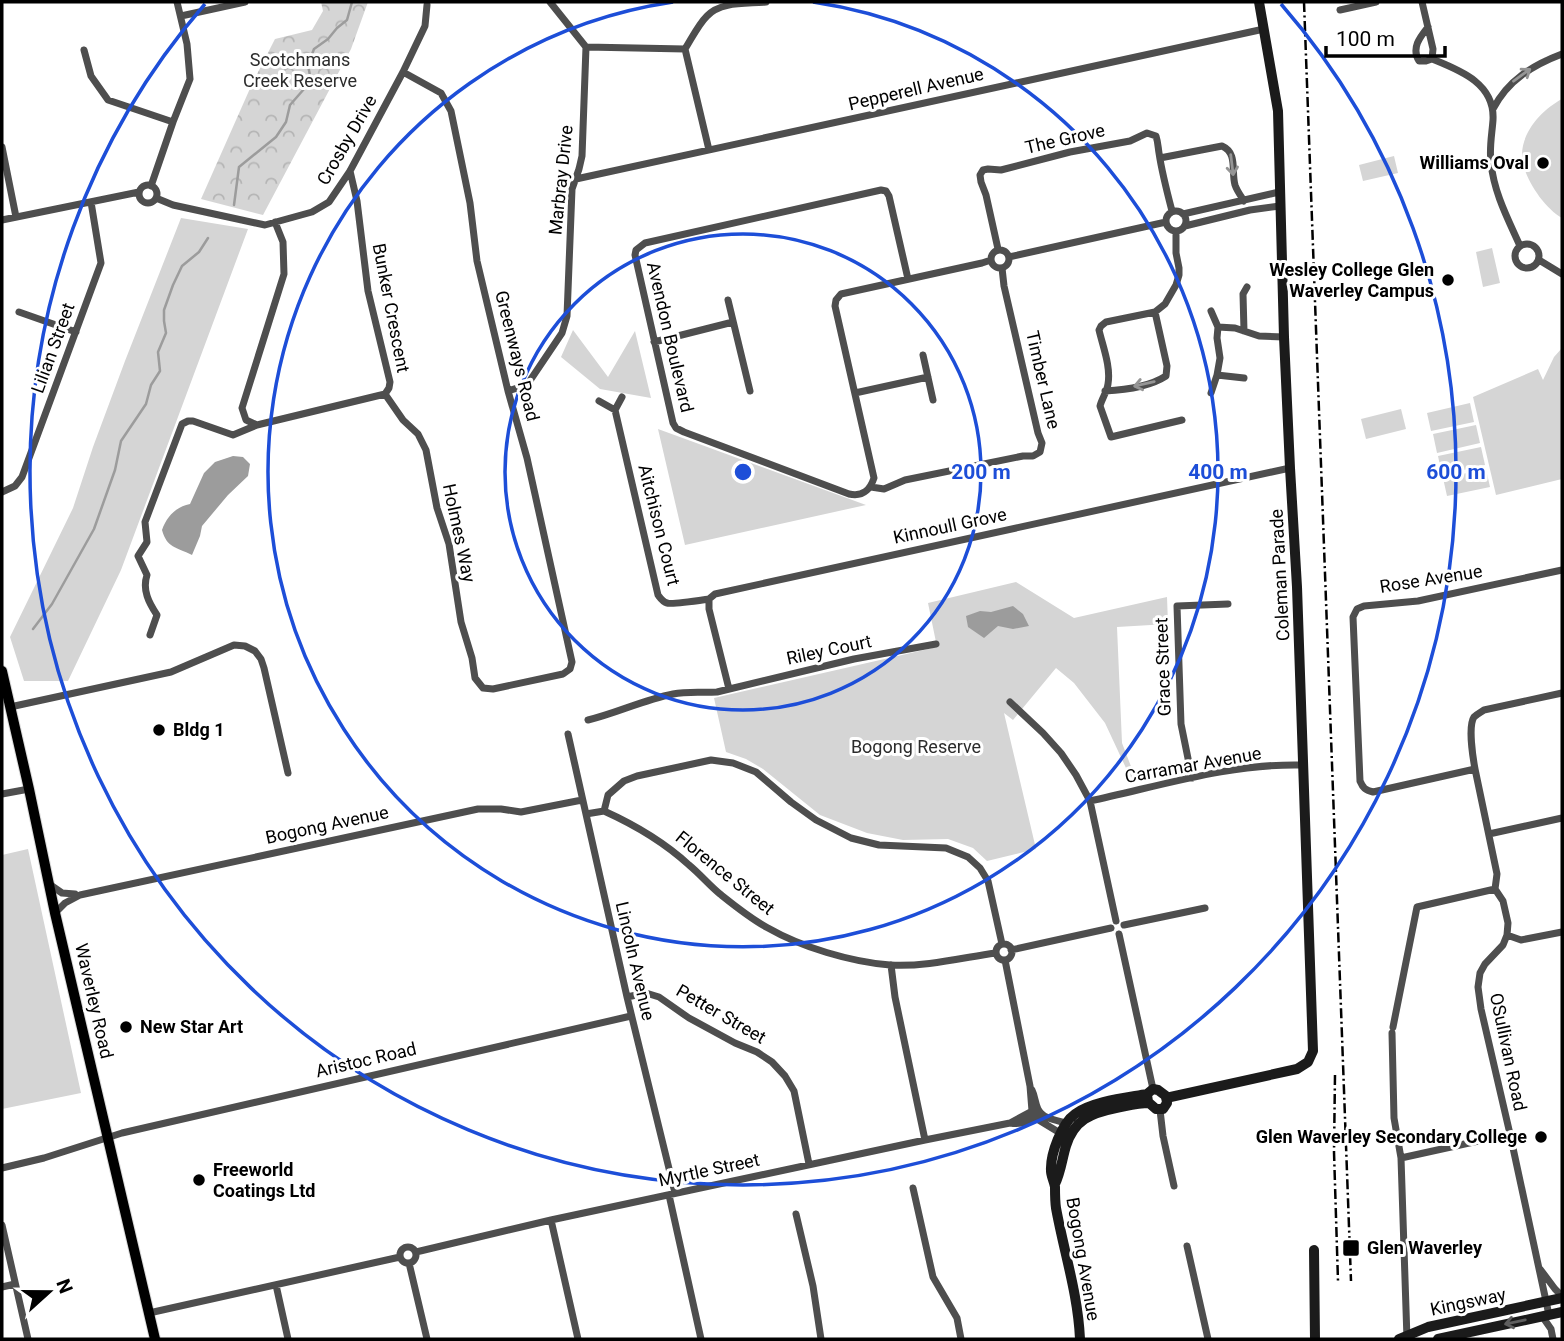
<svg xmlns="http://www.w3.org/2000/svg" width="1564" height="1341" viewBox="0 0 1564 1341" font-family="Roboto,sans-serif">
  <defs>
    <pattern id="forest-crowns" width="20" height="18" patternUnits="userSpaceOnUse" patternTransform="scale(1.75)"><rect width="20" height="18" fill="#d5d5d5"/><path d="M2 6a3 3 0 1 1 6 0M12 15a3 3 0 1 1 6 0" fill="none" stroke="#b5b5b5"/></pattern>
  </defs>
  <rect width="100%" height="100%" fill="#fff"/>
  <!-- forest -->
  <path fill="url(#forest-crowns)" d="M321 2H368L351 49 263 215 201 199 252 84 275 39 312 30 323 11Z"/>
  <!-- park -->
  <path fill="#d5d5d5" d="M1562 99V218C1544 208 1522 176 1522 155 1522 131 1543 109 1562 99Z
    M1394 156 1398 173 1363 181 1359 165Z
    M181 218 248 229 121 570 68 681H24L10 637 73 508 93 447 125 361Z
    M1492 248 1500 283 1483 287 1476 252Z
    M573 330 608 377 635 331 651 398 600 389 561 357Z
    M1562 348V479L1496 495 1473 397 1538 369 1543 380 1554 357Z
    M1470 403 1474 422 1431 431 1427 413Z
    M1401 409 1406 429 1366 439 1361 419Z
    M1476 425 1480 443 1437 453 1433 434Z
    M658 429 866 505 685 545Z
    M1481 447 1485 465 1442 475 1438 456Z
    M1486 469 1490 487 1447 496 1443 478Z
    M1016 582 1074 618 1167 597 1168 624 1117 627 1122 743 1137 782 1133 783 1105 723 1074 683 1056 668 1013 720 1004 713 1036 849 987 861 973 848 948 839 903 840 867 833 820 815 763 769 746 759 726 752 714 698 937 647 928 603Z
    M28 849 81 1093 2 1109V855Z"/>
  <!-- water -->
  <path fill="#9c9c9c" d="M233 456 243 457 250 464 248 476 228 495 202 526 200 536 192 555C176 547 167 548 162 530 167 516 176 507 190 504L204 473 215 462Z
    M1013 606 1023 614 1029 626 1013 629 998 626 984 638 968 627 966 616 980 611 991 612Z"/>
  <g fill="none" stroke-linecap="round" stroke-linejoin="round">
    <!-- stream -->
    <path stroke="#9c9c9c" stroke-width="2.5" d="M234 205 239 167 276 137 286 122 290 105 311 81 308 65 314 49 328 39 337 28 347 20 352 2
      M33 629 52 604 94 529 115 470 121 441 146 404 151 385 160 371 158 352 166 333 164 321V310L173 285 182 266 199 252 208 238"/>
    <!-- primary casing -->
    <g stroke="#dbdbdb" stroke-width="12">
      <path id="primary" d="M2 671 29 789 55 913 155 1339"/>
    </g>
    <!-- street -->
    <path stroke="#4e4e4e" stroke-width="7" d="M1422 2 1433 49 1432 59
      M1340 10 1376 2
      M181 16 245 2
      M1428 27C1420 37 1411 48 1419 61H1426L1432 59C1459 70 1495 83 1493 120 1492 134 1489 148 1491 163 1494 193 1508 219 1520 246
      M586 47 685 49
      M84 50 91 76 108 100 173 122
      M1493 109C1508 80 1533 65 1562 54
      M2 147 16 217
      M709 150 685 49C692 38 698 25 707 16 721 1 747 4 766 2
      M1160 158 1222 146C1238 153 1231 171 1235 185 1237 191 1241 196 1244 201
      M576 179 1264 29
      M139 194a9 9 0 1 1 18 0a9 9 0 1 1-18 0Z
      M151 186 173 122 190 79 187 44 177 2
      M156 198 173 205 265 225 312 212 329 202 350 171 403 72 425 26 427 5
      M1166 221a10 10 0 1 1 20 0a10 10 0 1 1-20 0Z
      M1183 214 1279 192
      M2 220 139 192
      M275 222 283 242 284 274 242 408 246 420 257 425 385 394 389 388 390 382 368 291 357 201 350 171
      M1185 226 1250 210 1280 206
      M1176 231V253L1179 268V275L1176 285 1165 304 1155 312 1106 322 1101 326 1099 330C1103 347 1111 367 1108 384 1107 392 1102 398 1100 406L1111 437 1182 420
      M1515 256a12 12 0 1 1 24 0a12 12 0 1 1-24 0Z
      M998 249 986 195 981 182 980 175 983 170 988 169 1001 170 1070 152 1130 141 1147 133 1156 136C1158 142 1158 147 1159 153 1162 173 1167 192 1172 211
      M991 259a9 9 0 1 1 18 0a9 9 0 1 1-18 0Z
      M1009 257 1166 222
      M1539 260 1562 274
      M908 279 889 196 886 191 881 190 645 243 636 250 635 255 673 423 676 428 684 432 849 494C863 497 870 490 874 478L835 306 836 300 841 294 982 263 991 260
      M728 300 750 391
      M1211 311 1218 327 1217 338 1220 358 1217 375 1211 393
      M19 312 76 332
      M1218 327 1235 328 1259 336 1284 337
      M1244 331 1243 294 1247 287
      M654 342 733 322
      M923 355 933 400
      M1217 375 1244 378
      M508 391 527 385 562 333 567 316 572 189 579 169 582 156 586 47 550 2
      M1105 391C1125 390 1149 387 1166 376L1167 366 1155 312
      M855 393 928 377
      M385 394 403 420 418 434 426 450 437 508 449 544 461 622 472 658 475 678 483 688 493 689 563 674 570 669 572 662 527 458 508 391 477 261 470 203 451 111 441 93 403 72
      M599 401 615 410 622 397
      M615 410 658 595C661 599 663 602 667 603 671 605 702 600 709 599
      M871 487 884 489 905 480 1023 456H1033L1040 452 1042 443 1038 433 1004 286 1002 268
      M2 492 15 486 22 477 101 263 91 202
      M1562 570 1418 601 1364 606 1357 609 1353 617 1360 781C1363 788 1365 790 1373 792L1475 769C1473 758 1468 726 1474 717 1477 714 1481 712 1484 710L1562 693
      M150 635 157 615C149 603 142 590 147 575L138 556 147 542 145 522 182 424 188 421H193L233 435 257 425
      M729 689 709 609V599L715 594 1290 468
      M1010 702 1043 733 1061 753 1076 775 1090 801 1116 921
      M10 707 171 672 234 645 245 646 255 651 261 659 264 668 288 773
      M588 720C617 713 643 700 673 694 688 691 702 693 717 692L854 659 936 644
      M568 734 627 997 675 1193
      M1475 769 1497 874 1495 889 1503 901 1508 923 1507 935 1503 945 1485 964 1480 973 1478 987 1481 1009 1510 1134 1549 1315
      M1192 778 1181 724 1177 606 1228 604
      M2 794 29 789
      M1090 801C1160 786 1231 763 1303 765
      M604 811C635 825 664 842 689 865 700 874 709 885 720 894 735 906 751 919 768 928 801 947 851 962 890 965 925 967 961 958 995 953
      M586 814 604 811 608 795 624 781 637 776 711 760 733 763 756 772 791 802 816 820 851 838 879 845 946 848 968 857 980 868 988 881 1002 944
      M1489 834 1562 818
      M49 884 62 893 75 894
      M55 913 65 903 80 895 478 809H501L521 812 582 800
      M1124 925 1205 908
      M1119 934 1153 1089
      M1507 935 1521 940 1562 932
      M996 952a8 8 0 1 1 16 0a8 8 0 1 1-16 0Z
      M1011 950 1111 928
      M1005 960 1030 1086 1032 1111 1037 1119 1060 1133
      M891 965 895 997 925 1140
      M627 997 646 993 659 997 689 1018 735 1043 757 1052 772 1062 785 1076 794 1091 809 1164
      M1393 1027 1417 907 1495 889
      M1392 1033 1394 1118 1401 1158 1407 1339
      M1032 1090C1035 1096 1035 1103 1038 1109 1043 1119 1056 1120 1066 1123
      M1160 1110 1163 1136 1174 1186
      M1010 1123 1034 1110
      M1401 1158 1510 1134
      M2 1168 44 1158 122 1133 631 1016
      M913 1188 933 1277 957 1318 961 1339
      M669 1195 701 1339
      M796 1214 813 1286 821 1339
      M551 1220 578 1339
      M2 1225 28 1339
      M1187 1246 1208 1339
      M400 1255a8 8 0 1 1 16 0a8 8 0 1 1-16 0Z
      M416 1252 551 1220 925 1140 1010 1123C1023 1125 1031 1121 1040 1112
      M409 1263 427 1339
      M1540 1269 1555 1289 1562 1296
      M276 1285 288 1339
      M2 1287 15 1284
      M149 1313 400 1257
      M1542 1316 1551 1329 1553 1339"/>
    <!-- secondary -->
    <path stroke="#1b1b1b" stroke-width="10" d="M1153 1089 1158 1090 1166 1096 1167 1103 1163 1109H1156L1148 1102 1147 1094Z
      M1166 1098 1297 1069 1308 1062 1313 1051 1297 587 1290 468 1284 337 1278 111 1259 2
      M1055 1184C1061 1172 1062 1159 1066 1146 1074 1120 1091 1113 1116 1108 1127 1106 1138 1103 1149 1103
      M1314 1250 1315 1339
      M1080 1339C1078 1294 1064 1252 1056 1208 1055 1201 1055 1194 1055 1187 1054 1181 1051 1176 1051 1171 1050 1154 1062 1123 1075 1114 1094 1101 1125 1098 1147 1094
      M1399 1339 1428 1327 1562 1298
      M1438 1339 1562 1312"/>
    <!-- primary -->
    <use href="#primary" stroke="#000" stroke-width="10"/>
    <!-- rail -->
    <path stroke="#000" stroke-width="2.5" stroke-dasharray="10 3.5 2 3.5" stroke-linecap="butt" d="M1304 2 1351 1281
      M1335 1075 1334 1152 1338 1281"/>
  </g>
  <!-- one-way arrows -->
  <defs><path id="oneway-shaft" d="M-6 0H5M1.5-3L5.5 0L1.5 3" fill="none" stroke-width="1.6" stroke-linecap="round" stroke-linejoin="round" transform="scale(1.75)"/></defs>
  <g stroke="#959595">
    <use href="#oneway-shaft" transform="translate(1522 75) rotate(-36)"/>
    <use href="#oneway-shaft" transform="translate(1232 165) rotate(83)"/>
    <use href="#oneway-shaft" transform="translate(1144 384) rotate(167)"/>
  </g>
  <use stroke="#5f5f5f" href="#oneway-shaft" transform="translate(1515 1322) rotate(168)"/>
  <!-- distance rings -->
  <g fill="none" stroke="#1d4ed8" stroke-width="3.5">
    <circle cx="743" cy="472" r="238"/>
    <path d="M813 2A475 475 0 1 1 673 2"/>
    <path d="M1281 4A713 713 0 1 1 205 4"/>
  </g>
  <!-- markers -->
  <g fill="#000" stroke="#fff" stroke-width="2.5">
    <circle cx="1543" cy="163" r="7"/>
    <circle cx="1448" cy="280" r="7"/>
    <circle cx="159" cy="730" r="7"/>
    <circle cx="126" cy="1027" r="7"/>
    <circle cx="1541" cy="1137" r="7"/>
    <circle cx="199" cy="1180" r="7"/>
    <rect x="1342" y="1239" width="18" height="18" rx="3.5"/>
  </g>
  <g text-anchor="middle" stroke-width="6" stroke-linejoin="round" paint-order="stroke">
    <!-- park labels -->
    <g font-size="18" fill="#2c2c2c" stroke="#fff">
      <text x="300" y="66">Scotchmans<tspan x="300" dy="21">Creek Reserve</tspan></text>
      <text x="916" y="753">Bogong Reserve</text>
    </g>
    <!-- street labels -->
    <g font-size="18" fill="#000" stroke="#fff">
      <text transform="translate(916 89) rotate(-13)" y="6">Pepperell Avenue</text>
      <text transform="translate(1065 139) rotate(-13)" y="6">The Grove</text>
      <text transform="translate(347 140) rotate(-60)" y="6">Crosby Drive</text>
      <text transform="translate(561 180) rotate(-84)" y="6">Marbray Drive</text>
      <text transform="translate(391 308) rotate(79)" y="6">Bunker Crescent</text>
      <text transform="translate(670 337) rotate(77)" y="6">Avendon Boulevard</text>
      <text transform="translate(53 348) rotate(-70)" y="6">Lilian Street</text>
      <text transform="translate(517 356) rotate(76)" y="6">Greenways Road</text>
      <text transform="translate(1043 380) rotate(77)" y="6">Timber Lane</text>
      <text transform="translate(659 525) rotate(76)" y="6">Aitchison Court</text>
      <text transform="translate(950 526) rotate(-12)" y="6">Kinnoull Grove</text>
      <text transform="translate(459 533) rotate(78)" y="6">Holmes Way</text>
      <text transform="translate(1280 575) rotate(-93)" y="6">Coleman Parade</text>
      <text transform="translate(1431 579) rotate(-9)" y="6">Rose Avenue</text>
      <text transform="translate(829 650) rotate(-12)" y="6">Riley Court</text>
      <text transform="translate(1163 667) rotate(-92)" y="6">Grace Street</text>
      <text transform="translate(1193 765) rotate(-10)" y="6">Carramar Avenue</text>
      <text transform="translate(327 825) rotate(-12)" y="6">Bogong Avenue</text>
      <text transform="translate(725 873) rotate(39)" y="6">Florence Street</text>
      <text transform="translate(635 961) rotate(77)" y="6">Lincoln Avenue</text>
      <text transform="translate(94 1001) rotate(77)" y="6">Waverley Road</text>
      <text transform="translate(721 1014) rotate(30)" y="6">Petter Street</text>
      <text transform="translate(1508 1052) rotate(78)" y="6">OSullivan Road</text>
      <text transform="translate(366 1060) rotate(-13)" y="6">Aristoc Road</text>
      <text transform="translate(709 1170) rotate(-12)" y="6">Myrtle Street</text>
      <text transform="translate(1083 1259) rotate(80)" y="6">Bogong Avenue</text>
      <text transform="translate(1468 1302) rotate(-12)" y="6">Kingsway</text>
    </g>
    <!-- poi labels -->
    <g font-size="18" font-weight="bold" fill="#000" stroke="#fff" text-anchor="start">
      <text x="1529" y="169" text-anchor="end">Williams Oval</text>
      <text x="1434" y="276" text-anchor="end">Wesley College Glen<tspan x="1434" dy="21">Waverley Campus</tspan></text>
      <text x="173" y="736">Bldg 1</text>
      <text x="140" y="1033">New Star Art</text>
      <text x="1527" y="1143" text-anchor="end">Glen Waverley Secondary College</text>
      <text x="213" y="1176">Freeworld<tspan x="213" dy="21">Coatings Ltd</tspan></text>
      <text x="1367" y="1254">Glen Waverley</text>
    </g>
  </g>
  <circle cx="743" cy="472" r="10" fill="#1d4ed8" stroke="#fff" stroke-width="3.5"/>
  <g font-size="21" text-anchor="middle" font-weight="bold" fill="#1d4ed8" stroke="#fff" stroke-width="6" stroke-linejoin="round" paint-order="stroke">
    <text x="981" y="479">200 m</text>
    <text x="1218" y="479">400 m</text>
    <text x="1456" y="479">600 m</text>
  </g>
  <!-- border -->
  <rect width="1564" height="1341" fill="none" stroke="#000000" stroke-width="7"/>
  <!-- north arrow -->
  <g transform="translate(49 1292) rotate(69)" stroke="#ffffff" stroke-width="5" paint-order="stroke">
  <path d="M0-5L12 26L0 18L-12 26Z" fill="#000000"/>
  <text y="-10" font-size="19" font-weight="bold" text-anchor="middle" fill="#000000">N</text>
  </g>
  <!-- scale -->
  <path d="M1326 46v10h119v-10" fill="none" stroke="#000000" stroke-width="3.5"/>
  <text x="1336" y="46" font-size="21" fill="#000000" stroke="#ffffff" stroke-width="5" paint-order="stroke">100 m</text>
</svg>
